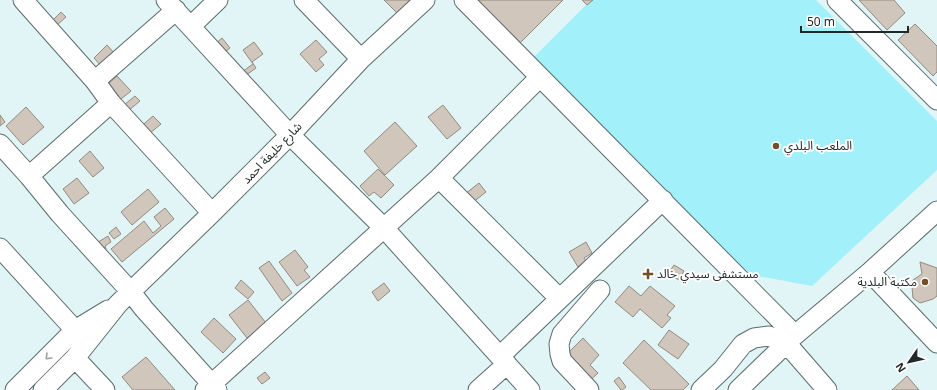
<svg xmlns="http://www.w3.org/2000/svg" width="937" height="390" viewBox="0 0 937 390" font-family="'Noto Sans','Noto Sans Arabic',sans-serif">
  <rect width="100%" height="100%" fill="#e1f4f6"/>
  <!-- green -->
  <path fill="#a2f0fa" d="M591 0H816L937 121V170L812 286 747 274 529 62Z"/>
  <!-- building -->
  <path fill="#d1c6bb" stroke="#958a7f" d="M384 0H410L397 13Z
    M476 0H563L518 45Z
    M582 0H593L587 5Z
    M859 0H894L905 13 887 30Z
    M61 12 66 17 56 26 51 22Z
    M915 24 937 46V72L933 76 898 40Z
    M222 38 230 48 215 60 207 51Z
    M316 40 327 52 319 59 324 65 316 72 300 54Z
    M254 42 263 54 252 62 256 68 242 78 232 79 253 64 243 50Z
    M107 45 115 54 102 67 94 58Z
    M117 76 131 91 121 99 108 84Z
    M135 96 140 101 128 111 124 105Z
    M443 105 461 128 447 139 428 117Z
    M26 107 44 127 23 145 6 126Z
    M0 115 5 122 0 126Z
    M153 116 161 124 137 144 130 136Z
    M395 122 417 146 385 175 364 151Z
    M90 151 104 168 93 177 79 161Z
    M378 169 394 185 381 198 374 192 369 196 360 186Z
    M77 178 89 193 74 204 63 189Z
    M479 183 486 192 472 203 465 194Z
    M148 189 159 202 132 225 121 212Z
    M165 208 174 219 122 262 111 249 144 221 153 233 161 226 154 217Z
    M116 227 121 234 114 239 109 233Z
    M108 236 111 242 105 246 106 249 100 253 95 244Z
    M586 242 592 253 584 258 586 261 578 267 569 252Z
    M295 250 308 267 304 270 310 277 297 286 279 262Z
    M269 261 292 293 282 301 259 268Z
    M920 262 937 268V296L933 299 920 303 913 298 912 287 913 280 922 274Z
    M674 265 684 271 679 280 668 274Z
    M241 280 254 292 248 299 235 288Z
    M384 283 390 291 378 301 372 292Z
    M629 286 641 296 650 286 675 306 667 315 671 318 662 328 640 309 633 317 615 302Z
    M248 300 266 323 247 338 229 315Z
    M214 318 236 339 223 353 201 332Z
    M669 330 689 344 678 359 658 345Z
    M583 338 599 355 590 365 598 373 584 386 560 361Z
    M644 340 689 384 683 390H651L623 363Z
    M146 357 175 390H133L122 377Z
    M265 372 270 378 262 384 257 378Z
    M907 376 919 390H892Z
    M619 377 626 387 622 390H621L614 381Z"/>
  <g fill="none" stroke-linecap="round" stroke-linejoin="round">
    <!-- minor casing -->
    <g stroke="#5a6b6d" stroke-width="21">
      <path id="minor" d="M23 0 95 81 111 103 212 213
        M166 0 290 135 384 228 530 390
        M304 0 361 59
        M464 0 795 335
        M837 0 937 100
        M191 26 218 0
        M95 81 176 10
        M0 144 29 176 60 214 131 292 144 309 217 390
        M29 176 111 103
        M439 178 559 298
        M0 248 75 330
        M870 272 937 343
        M500 356 663 200
        M75 358 105 390
        M15 390 75 330 108 310
        M43 390 75 358 118 304 212 213 290 135 361 59 425 0
        M205 390 439 178 540 77
        M478 390 507 364
        M589 390 562 361 560 354 559 344 562 334 600 290
        M701 390 723 369 743 344 754 338 769 336 787 344 827 390
        M738 390 795 335 870 272 937 211"/>
    </g>
    <!-- minor -->
    <use href="#minor" stroke="#fff" stroke-width="19"/>
  </g>
  <!-- one-way arrows -->
  <defs><path id="oneway-chevron" d="M-2-3.5L2.5 0L-2 3.5" fill="none" stroke-width="1.6" stroke-linecap="round" stroke-linejoin="round"/></defs>
  <use stroke="#9b9e9f" href="#oneway-chevron" transform="translate(48 357) rotate(135)"/>
  <!-- markers -->
  <g fill="#724f28" stroke="#fff" stroke-width="1.5">
    <circle cx="776" cy="146" r="4"/>
    <path d="M646 268h4v4h4v4h-4v4h-4v-4h-4v-4h4z"/>
    <circle cx="925" cy="282" r="4"/>
  </g>
  <g text-anchor="middle" stroke-width="4" stroke-linejoin="round" paint-order="stroke">
    <!-- poi labels -->
    <g font-size="12" fill="#212829" stroke="#fff" text-anchor="start">
      <text x="784" y="150">الملعب البلدي</text>
      <text x="657" y="278">مستشفى سيدي خالد</text>
      <text x="917" y="286" text-anchor="end">مكتبة البلدية</text>
    </g>
    <!-- street labels -->
    <g font-size="12" fill="#212829" stroke="#fff">
      <text transform="translate(272 153) rotate(-46)" y="4">شارع خليفة احمد</text>
    </g>
  </g>
  <!-- north arrow -->
  <g transform="translate(909 362) rotate(236)" stroke="#ffffff" stroke-width="3" paint-order="stroke">
  <path d="M0-3L7 15L0 10L-7 15Z" fill="#212829"/>
  <text y="-6" font-size="11" font-weight="bold" text-anchor="middle" fill="#212829">N</text>
  </g>
  <!-- scale -->
  <path d="M801 26v6h107v-6" fill="none" stroke="#212829" stroke-width="2"/>
  <text x="807" y="26" font-size="12" fill="#212829" stroke="#ffffff" stroke-width="3" paint-order="stroke">50 m</text>
</svg>
